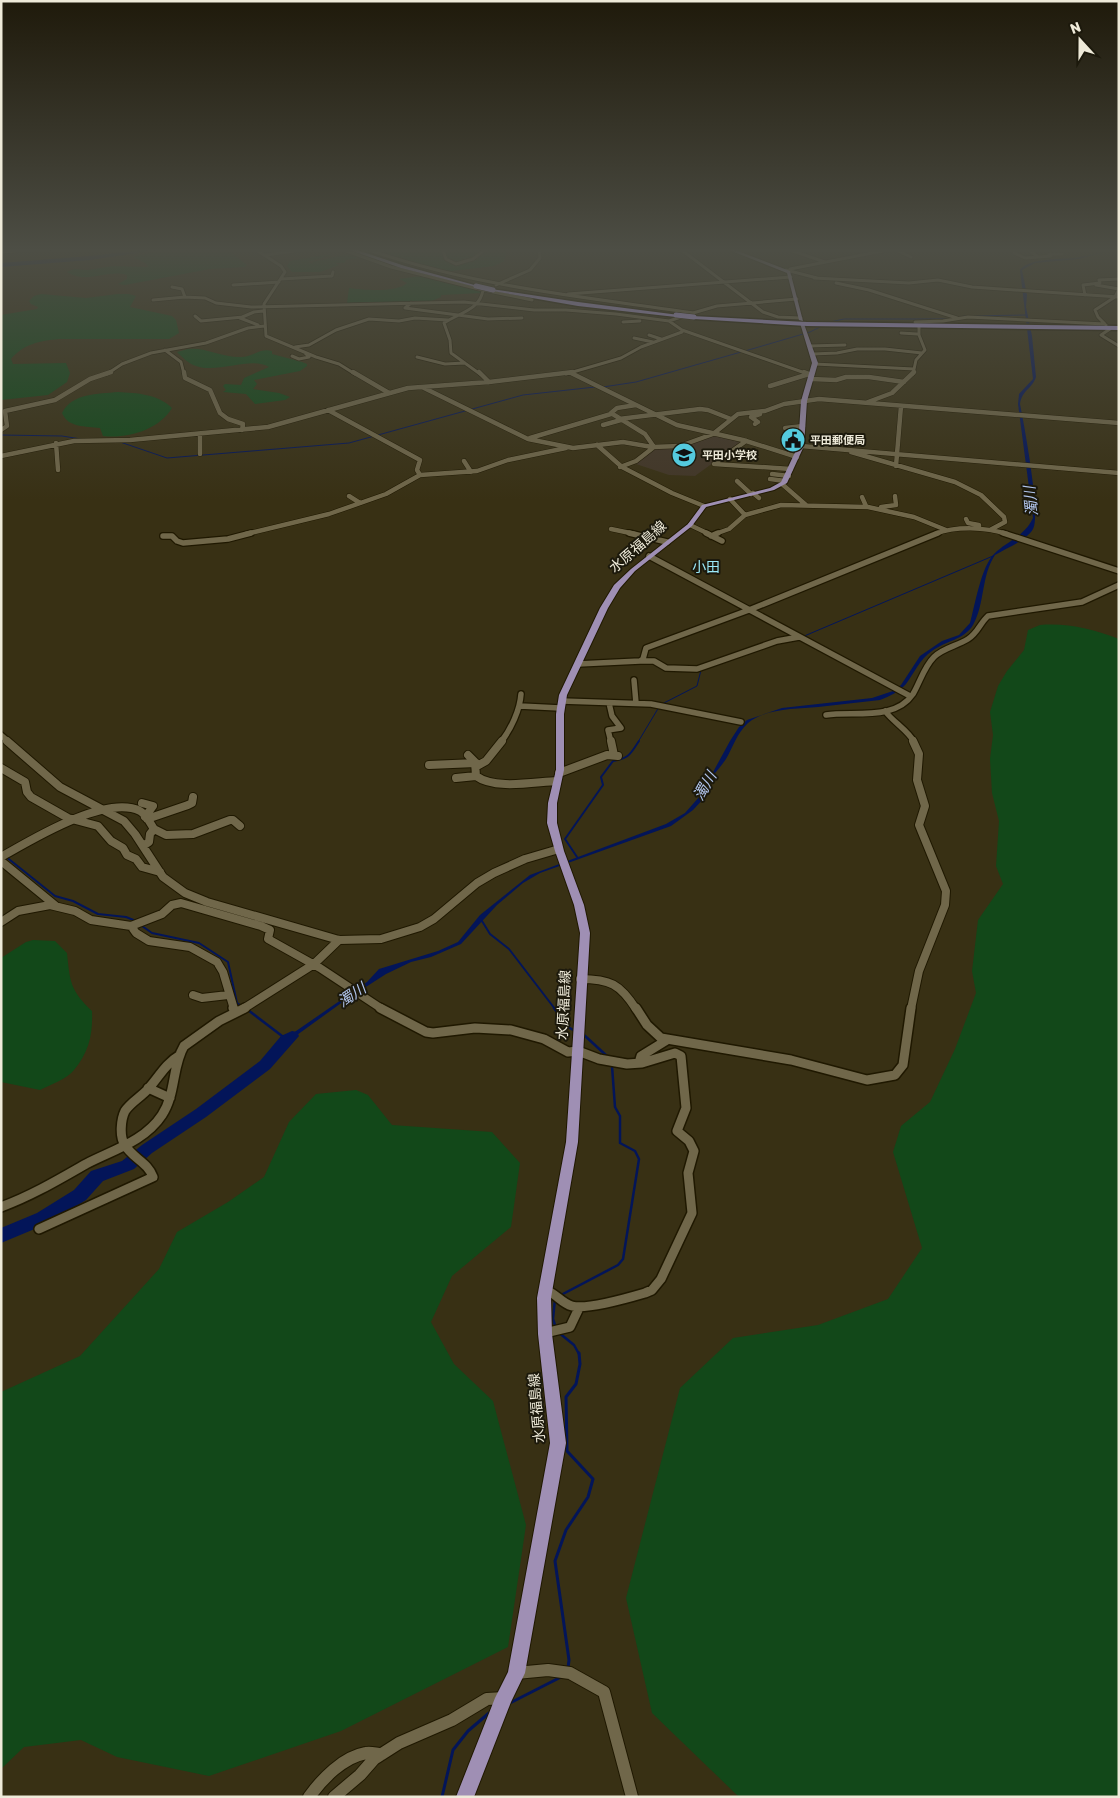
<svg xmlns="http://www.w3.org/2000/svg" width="1120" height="1798" font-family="Rubik,'Noto Sans JP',sans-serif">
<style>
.education{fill:#423627}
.green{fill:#124819}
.water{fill:#031559}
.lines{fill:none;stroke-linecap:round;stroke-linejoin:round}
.stream-far3{stroke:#031559;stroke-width:1}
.stream-far2{stroke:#031559;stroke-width:2}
.stream-far1{stroke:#031559;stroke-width:2.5}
.stream{stroke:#031559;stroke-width:3}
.river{fill:#031559;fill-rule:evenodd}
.minor-far5-casing{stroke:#1f1800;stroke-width:4.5}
.minor-far4-casing{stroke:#1f1800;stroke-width:5.5}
.minor-far3-casing{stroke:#1f1800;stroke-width:8}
.minor-far2-casing{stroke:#1f1800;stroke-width:10}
.minor-far1-casing{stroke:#1f1800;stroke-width:12}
.minor-casing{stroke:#1f1800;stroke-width:14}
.major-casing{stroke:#1f1800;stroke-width:2}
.highway-casing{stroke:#1f1800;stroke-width:3}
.minor-far5{stroke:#70674a;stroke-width:3}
.minor-far4{stroke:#70674a;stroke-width:4.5}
.minor-far3{stroke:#70674a;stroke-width:5.5}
.minor-far2{stroke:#70674a;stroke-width:8}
.minor-far1{stroke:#70674a;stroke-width:9}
.minor{stroke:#70674a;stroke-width:12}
.major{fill:#9f8fb4;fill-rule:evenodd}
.highway{fill:#bfaafb;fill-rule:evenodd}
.highway-bridge-casing{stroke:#1f1800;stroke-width:6;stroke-linecap:butt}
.highway-bridge{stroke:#bfaafb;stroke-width:5}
.labels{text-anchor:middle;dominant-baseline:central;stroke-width:4;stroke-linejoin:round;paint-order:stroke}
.far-poi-label{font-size:11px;font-weight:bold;fill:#eeead9;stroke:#1c190c;text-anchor:start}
.street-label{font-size:14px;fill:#eeead9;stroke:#1c190c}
.far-quarter-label{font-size:14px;fill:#9beaf9;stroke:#1c190c}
.water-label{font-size:15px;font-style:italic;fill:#b2c6ee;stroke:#1c190c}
</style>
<rect width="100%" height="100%" fill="#383014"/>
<!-- education -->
<path class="education" d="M715 435 743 441 695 476 669 475 633 463 655 448H671Z"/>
<!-- green -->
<path class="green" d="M181 248C197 248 220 245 234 255 239 258 242 262 247 265L245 267 210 269 125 285 118 284 127 279V275C106 269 87 285 67 272L74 269 88 270 113 266 148 267 147 264 133 257 158 251Z
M378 248H508L504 261 494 266 443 272 385 253 378 250Z
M329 254 333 255 308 262 314 264 312 262 349 254 358 258 346 260 344 263H335L339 265 320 272H292L287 266 290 261Z
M421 276 481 290 482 293 441 295V297L432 301 347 303 349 288C363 290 397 293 407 283L399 279Z
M41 294 86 298 118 294H129L136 296 130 307 172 316 176 320 179 333 169 339H59C39 341 24 344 11 359L13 364 66 363 70 373 67 382 48 395 1 400V315L37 309 38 307 31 304 29 301 34 296Z
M188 349C206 347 223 358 242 357 254 356 260 348 272 351V354L302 362 307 364V366L300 371 254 380 257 384 253 389 279 393 290 397 285 400 255 404 246 394 223 392 226 390 223 386 225 384 241 385 244 378 269 367C251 356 218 374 196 366 189 364 182 357 177 352Z
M118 392C137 393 158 394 172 408 159 430 127 439 103 436L100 428C86 426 68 428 62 413 72 393 98 394 118 392Z
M1040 625C1069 623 1092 629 1119 639V1797H739L652 1713 626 1598 680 1388 733 1338 818 1325 888 1299 922 1248 893 1152 901 1126 930 1102 955 1049 976 993 972 971 978 920 1003 884 996 866 999 821 992 793 990 759 993 735 990 712 998 686 1007 671 1024 650 1028 630Z
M33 940 55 941 67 953C70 982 70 990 92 1011 93 1034 89 1052 74 1070 67 1079 50 1085 40 1090L1 1082V958L26 942Z
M356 1090 368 1095 392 1125 492 1132 520 1163 511 1227 452 1276 431 1322 454 1364 493 1401 526 1525 508 1647 341 1731 209 1776 117 1757 81 1740 24 1747 1 1769V1392L80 1356 159 1269 177 1232 228 1202 264 1177 289 1122 316 1094Z"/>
<!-- water -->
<path class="water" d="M1119 248 1079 259 1035 263 1022 270 1027 295 1026 307 1032 336 1036 377C1032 389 1022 390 1020 404 1024 424 1041 515 1033 529 1026 541 1006 548 995 555 981 576 985 604 973 625 964 640 945 641 932 651 919 660 915 672 906 684 899 692 890 696 880 700 859 702 839 705 818 707 796 709 766 708 748 723 737 733 733 747 726 759 718 771 706 780 706 796L693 810 671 826 540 873 523 883 497 905 461 944 431 957 411 962 386 974 344 1001 279 1048 286 1038 367 982 379 969 438 951 458 942 480 915 530 875 666 824 685 813 700 796 730 741 739 727 747 720 782 708 872 698 893 691 901 685 920 656 942 641 959 635 970 623C975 605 981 567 994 554 1007 541 1024 537 1033 518L1018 404 1019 394 1033 379 1020 270C1029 257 1065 260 1080 257 1093 255 1106 251 1119 248Z"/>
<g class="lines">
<!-- stream-far3 -->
<path class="stream-far3" d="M964 316 1027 315
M830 322 844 319H948
M745 351 810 332 824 325
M603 387 636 382 741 352
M1 435 62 436 81 439
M120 442 167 458 349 443 523 395 595 387
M802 637 993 556
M662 704 697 686 701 670
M638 742 659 707"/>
<!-- stream-far2 -->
<path class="stream-far2" d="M5 856 55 896 73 901 98 914 126 917 136 921
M577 857 565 839 603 785 601 777 613 761C630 758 630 754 639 741
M482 921 490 934 509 949 555 1009
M142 926 152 933 199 943 228 962 237 1003 242 1006"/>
<!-- stream-far1 -->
<path class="stream-far1" d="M554 1008 568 1027 575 1031
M248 1010 286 1039
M584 1035 608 1057
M561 1295 618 1265 623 1259 639 1159 635 1151 620 1143V1116L615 1107 612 1066
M555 1299 553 1319 556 1328
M558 1332 574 1345 579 1354"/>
<!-- stream -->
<path class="stream" d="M568 1668 569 1660 555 1561 566 1530 588 1497 593 1479 567 1451 566 1397 576 1384 580 1364 579 1353
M510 1703 561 1677
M442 1797 453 1750 468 1731 489 1713"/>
<!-- river -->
<path class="river" d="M156 248H171L90 260 1 267V263L90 256Z
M292 1031 297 1032 299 1036 270 1069 206 1117 152 1153 134 1169 103 1181 86 1200 49 1223 1 1243V1228L37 1213 74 1190 91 1171 122 1161 142 1145 196 1109 260 1061 281 1036Z"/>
<defs>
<path id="minor-far5" d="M253 248 281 266 285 272 264 304 266 336 316 357 339 364 355 374
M338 248 391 267 483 290C480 310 459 313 444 323L450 340 451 353 480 374
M372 248 370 249 372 251C477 287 585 297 694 313
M445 248 443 251 446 259 456 264 473 259 487 248
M679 248 763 312 778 317 801 318
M784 248 825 262
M959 248H976
M1026 248 1038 257
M894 249 911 257
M1 252 56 248
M1014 253 1025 258 1051 256
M1049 254H1062
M266 255 316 248
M790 269 898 248
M786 270 817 278
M814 278 909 283 938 280 972 287 1119 297
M281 279 332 276 333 272
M836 283 869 290 957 318
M233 285 279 282
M496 285 530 270 540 258 539 248
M1096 285 1119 289
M172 287 182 289 185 297
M484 290 532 300
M568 294 791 277
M1085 295 1083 285 1100 283 1099 280 1119 279
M153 300 185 297 205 298 216 303 251 307 464 302 534 310H566L616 314 669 321
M411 303 405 308 488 319 522 318
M693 313 717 306 797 299
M195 316 201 321 243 317
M623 322 640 321
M915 322 943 321 968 317 1105 324
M258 325 240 318 254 312 263 311
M1106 325 1098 317 1095 310 1115 297 1119 289
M1110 329 1101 335 1119 346
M682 330 808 374
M901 333 917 334
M649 335 661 339
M634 338 653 342
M809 346 845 345
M295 347 309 345 336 330 369 319 399 321 415 318 448 320
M165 350 181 362 184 374
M813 354 837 353 857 349H885L922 353
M292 356 299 359 309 357 305 353
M417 357 445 364 465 363
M815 364 914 369
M107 374 122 364 151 353 206 343 248 328 264 326
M566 374 621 358 641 347 682 332V330L669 321 681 317
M913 374 916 360 925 350 919 335V327"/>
<path id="minor-far4" d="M184 372 185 378 210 390 220 413 228 419 243 424 242 430
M353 372 389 393
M479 372 489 382
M804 372 812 375
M571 373 677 425 743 440 797 457
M811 379 836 380 846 377H869L904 382
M770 386 809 374
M422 387 528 439 573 448 623 442 652 447 680 446 713 434 738 414 765 411 784 404 819 399 1119 423
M868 402 892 393 914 372
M328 410 420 460 417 470 420 475
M619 419 700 409 708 410 731 419
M755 424 758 422 751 417 760 414
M603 425 621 420
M785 428 803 426
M1 430 7 426 5 411 55 400 90 379 111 372
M200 434V454
M530 438 611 414
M746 441 714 464 791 469
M56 443 58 470
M597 445 622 467 672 493 704 506
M801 446 1119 473
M851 452 955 482 981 495 1004 517 1005 522 990 530
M1 456 74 441 130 440 268 427 408 388 489 382 573 372
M464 461 471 472
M896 466 901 406
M620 467 636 461 654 447 645 434 611 413 617 408 636 405
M772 474 789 476
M770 479 785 481
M737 481 751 494
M782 484 806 505
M753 493 759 498
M349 496 360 503
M862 497 866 506
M730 499 745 515
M881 507 896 505 895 496
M966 519 968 523 979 525V527
M690 525 709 534
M611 529 635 534
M246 534 329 514 386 494 420 475 477 471 508 460 566 448
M715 534 729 529 745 515 781 505 868 507 914 517 946 530
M935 534C956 526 985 527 1007 534"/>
<path id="minor-far3" d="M629 533 667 542
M706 533 722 541
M1003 533 1119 571
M163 536H172L177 541 183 543 228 539 251 533
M711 536 718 533
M649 556 910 696
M640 661H654L666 668 697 669 777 641 799 637
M578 664 640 661 643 659 646 648 749 610 938 533
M634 680 636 703
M562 701 651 704 741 722
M609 703 612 716 621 728 608 730 611 742
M520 706 560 708
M885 711C893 722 909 731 914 742
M826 715C854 711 895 721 913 694 920 682 924 667 934 657 943 648 957 646 968 639 978 633 980 623 988 616L1082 602 1119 585
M1 735 9 742
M501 742C511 729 520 710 521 694"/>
<path id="minor-far2" d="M7 741 60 787 124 821 135 834 163 877 185 893 207 902 339 940 381 939 420 927 434 919 477 883 494 873 525 859 559 849
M611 741 614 755
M468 755 475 762 476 776C495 790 534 782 557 781
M429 765 476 763
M477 766 486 761 502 741
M1 768 25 782 27 792 31 797 68 818 98 826 111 841 123 848 127 855 136 859 142 867 160 872
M559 773 607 755 618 756
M456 778 476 776
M142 803 153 806 145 817
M147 819 188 805 192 803 193 797
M154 829 166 835 193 834 230 820H233L240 826
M1 857C31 840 106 794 140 811 146 814 150 823 154 829L150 834 149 842 143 846
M1 861 56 906
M1 922 18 911 50 905 75 911 91 920 131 926 136 933 149 941 190 947 217 962 223 972 234 1009
M131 926 162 914 172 905 181 903 261 926 270 930 268 939 320 968 382 1009
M580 979C610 979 620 984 636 1009
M193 995 202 998 228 995
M243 1009 314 964 339 940
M911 1009 919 971 945 905 946 891 919 825 925 806 917 780 919 754 913 741"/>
<path id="minor-far1" d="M233 1008 235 1012
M380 1008 426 1032 433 1033 475 1028 511 1030 544 1039 568 1052 578 1051 599 1059 627 1064 642 1063 675 1053 681 1056 686 1108 677 1131 689 1141 694 1151 688 1173 692 1213 661 1279 652 1290 645 1293C628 1298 587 1310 572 1306 561 1303 556 1293 545 1290
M636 1008 647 1025 661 1038 791 1060 867 1080 895 1075 903 1065 911 1008
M639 1063 641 1056 667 1040
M148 1088 170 1098
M1 1207C31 1196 58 1180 86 1164 113 1150 145 1141 162 1115 176 1094 172 1066 184 1046L219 1021 245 1008
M39 1229 153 1177C148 1162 132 1158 125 1145 119 1137 121 1119 125 1111 131 1102 141 1097 148 1089 159 1077 165 1064 180 1055
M545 1333 570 1327 579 1308"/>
<path id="minor" d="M516 1673 548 1670 570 1673 604 1692 632 1797
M309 1797C322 1779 343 1757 366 1753 371 1752 377 1754 382 1754
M334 1797 360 1775 374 1759 399 1743 452 1720 487 1699 504 1698"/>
<path id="major" d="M724 248H730L790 271 803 321 799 320 787 273Z
M800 323 804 324 818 363 807 401 804 446 787 483 774 490 706 507 692 526 635 571 620 588 608 608 567 695 564 714V770L557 803V823L564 851 584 905 590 933 578 1142 551 1298 552 1334 566 1443 525 1673 511 1702 474 1797H456L495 1698 508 1672 550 1443 538 1334 537 1298 566 1142 580 933 574 905 555 851 547 823 548 803 556 770V714L559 695 600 608 614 585 631 569 688 524 702 505 770 488 781 482 798 446 801 401 812 363Z"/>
<path id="highway" d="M344 248H351L405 266 478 286 476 287 401 268Z
M491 289 578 302 679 315 676 317 578 306 493 291Z
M692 316 807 322 1119 326V330L807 326 694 319Z"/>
</defs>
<!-- minor-far5 casing -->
<use href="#minor-far5" class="minor-far5-casing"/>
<!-- minor-far4 casing -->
<use href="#minor-far4" class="minor-far4-casing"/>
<!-- minor-far3 casing -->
<use href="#minor-far3" class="minor-far3-casing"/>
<!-- minor-far2 casing -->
<use href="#minor-far2" class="minor-far2-casing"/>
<!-- minor-far1 casing -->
<use href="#minor-far1" class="minor-far1-casing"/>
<!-- minor casing -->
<use href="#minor" class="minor-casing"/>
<!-- major casing -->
<use href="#major" class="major-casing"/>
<!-- highway casing -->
<use href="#highway" class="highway-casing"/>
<!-- minor-far5 -->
<use href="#minor-far5" class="minor-far5"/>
<!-- minor-far4 -->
<use href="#minor-far4" class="minor-far4"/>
<!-- minor-far3 -->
<use href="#minor-far3" class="minor-far3"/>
<!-- minor-far2 -->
<use href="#minor-far2" class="minor-far2"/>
<!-- minor-far1 -->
<use href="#minor-far1" class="minor-far1"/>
<!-- minor -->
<use href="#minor" class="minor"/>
<!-- major -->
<use href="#major" class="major"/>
<!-- highway -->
<use href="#highway" class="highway"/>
<defs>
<path id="highway-bridge" d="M476 286 493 290
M676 315 694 317"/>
</defs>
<!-- highway-bridge casing -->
<use href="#highway-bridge" class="highway-bridge-casing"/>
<!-- highway-bridge -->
<use href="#highway-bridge" class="highway-bridge"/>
</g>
<!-- sky -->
<linearGradient id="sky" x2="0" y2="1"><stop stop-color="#1f1a0b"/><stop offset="0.5" stop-color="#4d4e45"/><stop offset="1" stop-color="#4d4e45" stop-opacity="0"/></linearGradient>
<rect width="1120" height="500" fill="url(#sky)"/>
<!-- icons -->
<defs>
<symbol id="civic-disc" viewBox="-11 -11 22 22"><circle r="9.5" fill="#54cade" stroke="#1c190c"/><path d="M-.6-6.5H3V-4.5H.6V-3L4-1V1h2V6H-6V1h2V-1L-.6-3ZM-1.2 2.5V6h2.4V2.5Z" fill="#111"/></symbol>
<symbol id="school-disc" viewBox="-11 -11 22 22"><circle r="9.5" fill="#54cade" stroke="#1c190c"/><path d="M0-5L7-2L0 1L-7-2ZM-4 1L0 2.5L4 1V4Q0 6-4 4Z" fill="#111"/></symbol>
</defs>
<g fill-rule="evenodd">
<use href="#civic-disc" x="779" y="426" width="28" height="28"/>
<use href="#school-disc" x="670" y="441" width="28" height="28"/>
</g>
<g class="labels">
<!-- far-poi labels -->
<g class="far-poi-label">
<text x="810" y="440">平田郵便局</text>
<text x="702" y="455">平田小学校</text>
</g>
<!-- street labels -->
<g class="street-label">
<text transform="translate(638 547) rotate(-41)">水原福島線</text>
<text transform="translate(564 1005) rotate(-87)">水原福島線</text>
<text transform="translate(537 1408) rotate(-95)">水原福島線</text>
</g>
<!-- far-quarter labels -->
<g class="far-quarter-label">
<text x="706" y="567">小田</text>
</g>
<!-- water labels -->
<g class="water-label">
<text transform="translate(1031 501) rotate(-96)">濁川</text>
<text transform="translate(705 786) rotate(-60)">濁川</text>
<text transform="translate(352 995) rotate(-34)">濁川</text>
</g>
</g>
<!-- border -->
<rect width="1120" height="1798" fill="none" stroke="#eeead9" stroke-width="5"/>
<!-- north arrow -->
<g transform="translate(1080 40) rotate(339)" stroke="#1c190c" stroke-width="4" paint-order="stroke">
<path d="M0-4L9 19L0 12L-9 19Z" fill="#eeead9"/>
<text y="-8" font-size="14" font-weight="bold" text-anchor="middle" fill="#eeead9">N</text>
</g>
</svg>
